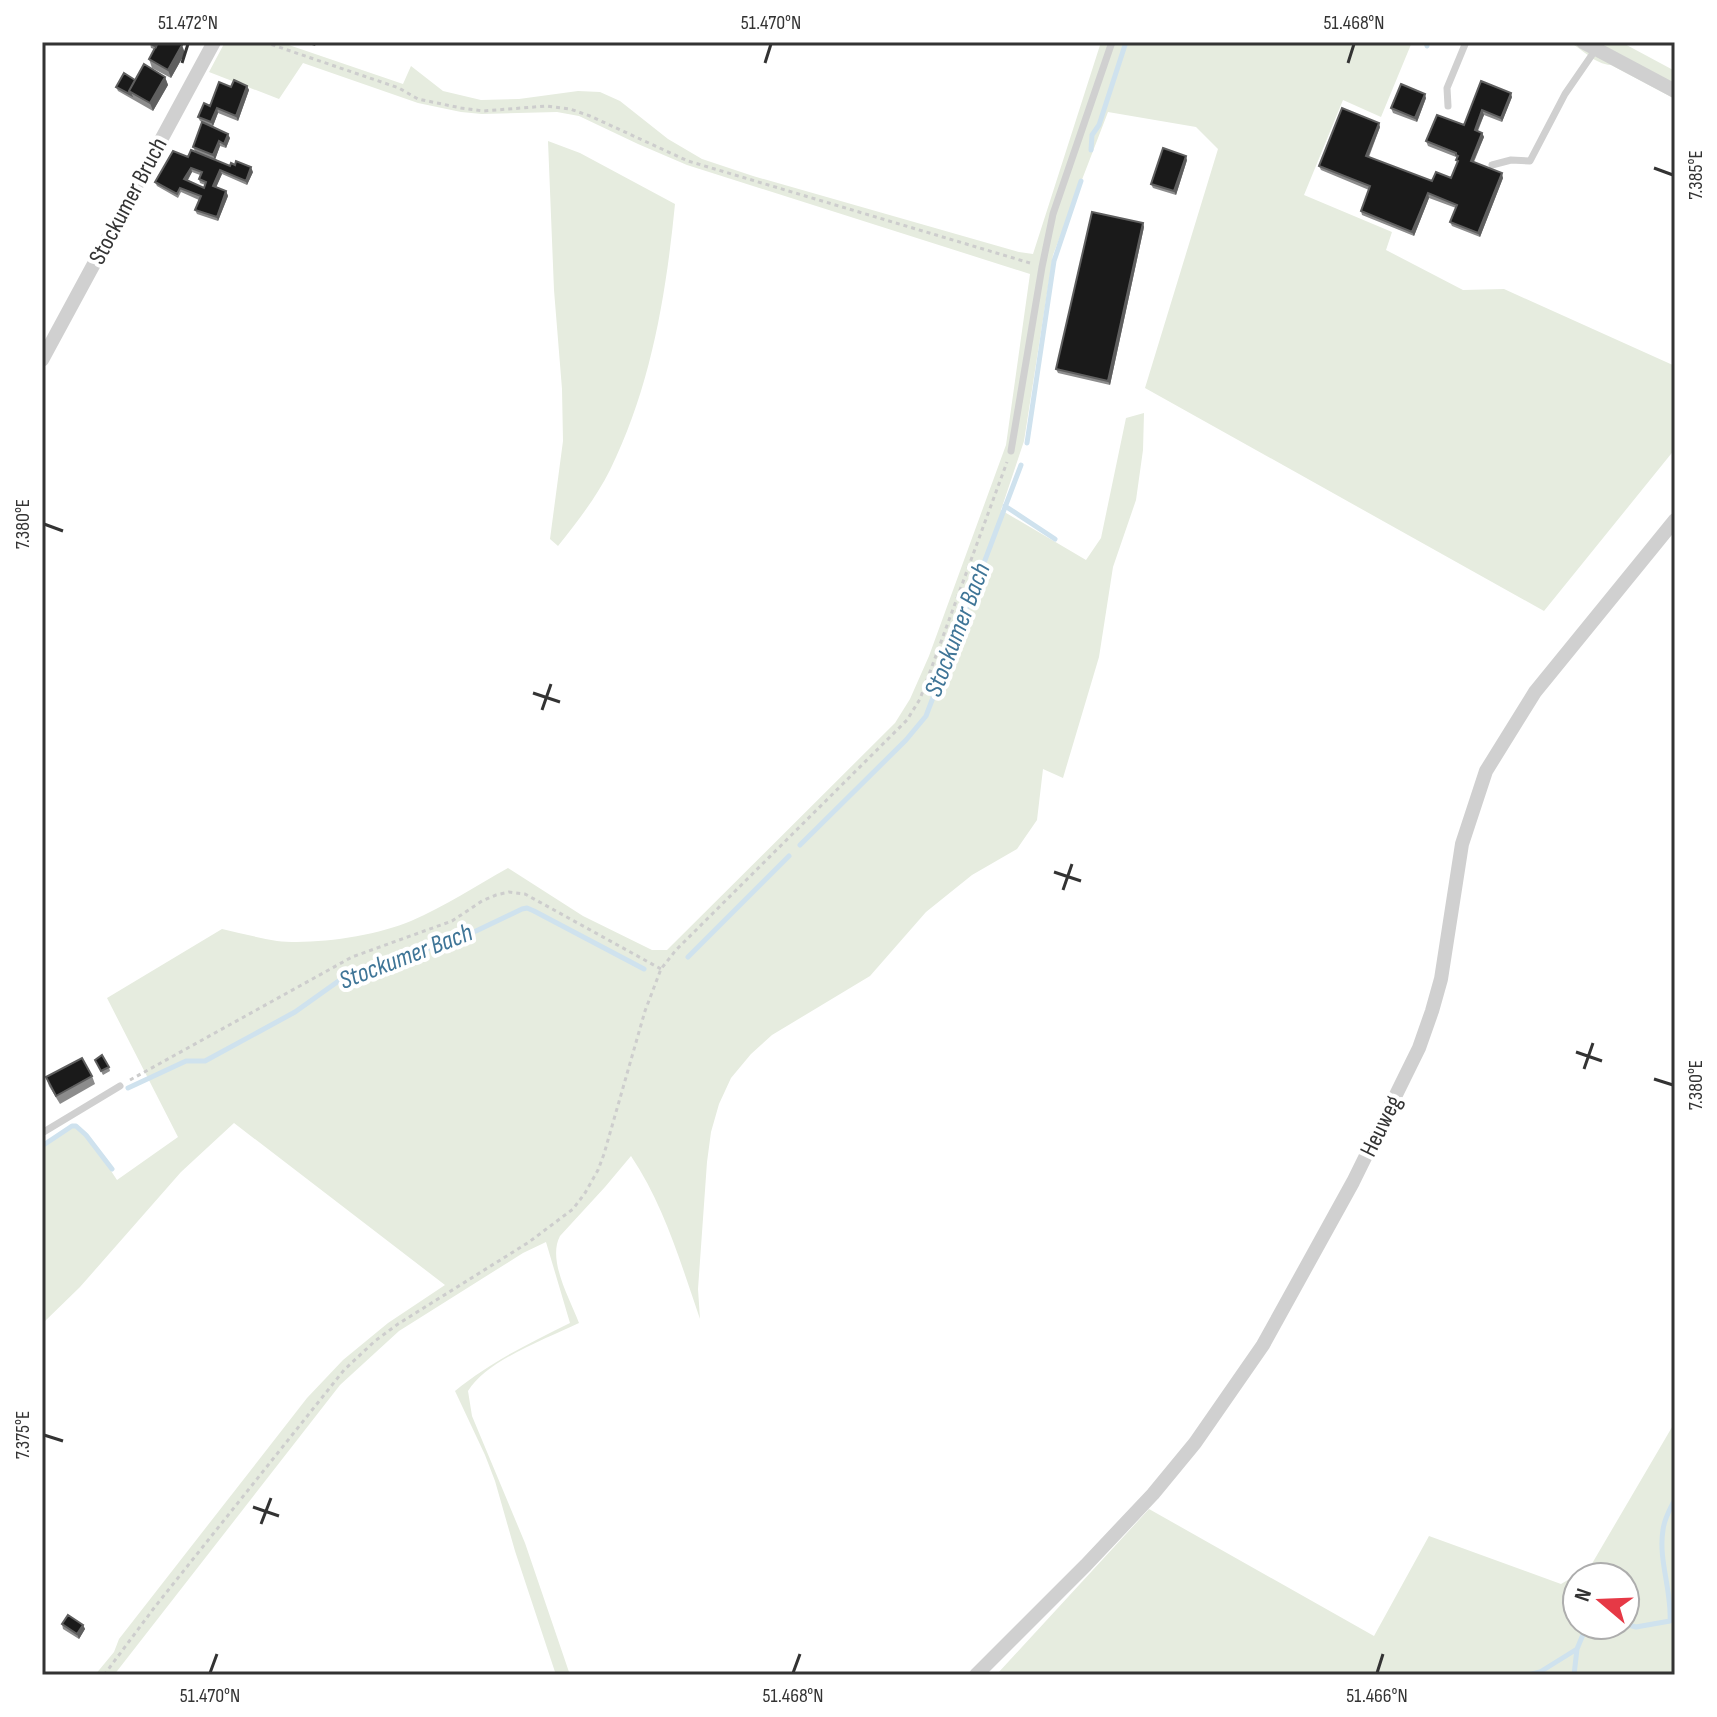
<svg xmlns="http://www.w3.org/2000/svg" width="1717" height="1717" font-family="'Sofia Sans Condensed',sans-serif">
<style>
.green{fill:#e6ecdf;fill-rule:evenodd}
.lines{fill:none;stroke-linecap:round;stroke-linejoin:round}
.stream{stroke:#cfe2ee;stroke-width:5}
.path{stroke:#cdcdcd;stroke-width:3;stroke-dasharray:4 4;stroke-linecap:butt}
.service{stroke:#d0d0d0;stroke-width:7}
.minor{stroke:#d0d0d0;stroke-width:14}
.wall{fill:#8c8c8c;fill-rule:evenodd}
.shaded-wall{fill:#5f5f5f}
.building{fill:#1a1a1a;stroke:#5f5f5f;stroke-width:2;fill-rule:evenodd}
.ticks{fill:none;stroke:#333;stroke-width:3}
.labels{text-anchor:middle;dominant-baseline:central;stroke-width:8;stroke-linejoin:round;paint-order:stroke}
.street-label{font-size:24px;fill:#333;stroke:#fff}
.water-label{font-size:26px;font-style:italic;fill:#3f7597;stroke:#fff}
.neatline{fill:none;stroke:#333;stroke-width:3}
.ticks-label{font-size:20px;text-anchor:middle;fill:#333}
</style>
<rect width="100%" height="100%" fill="#fff"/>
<!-- green -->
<path class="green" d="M225 42H280L403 84 411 66 443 91 481 100 519 99 578 91 600 92 620 101 668 139 702 159 753 176 1019 252 1033 254 1101 42H1412L1381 117 1343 100 1304 195 1392 232 1386 250 1463 290 1504 289 1675 366V449L1544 611 1145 388 1218 149 1196 127 1108 112 1053 255 1024 441 1001 510 1086 560 1101 538 1126 418 1144 413 1143 450 1136 500 1113 567 1099 657 1063 778 1043 769 1037 820 1017 849 972 875 926 912 870 976 772 1035 751 1054 731 1078 719 1104 711 1132 707 1162 698 1289 700 1319C681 1264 664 1205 631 1156L605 1187 560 1236C547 1260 570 1299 579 1323 546 1339 487 1360 468 1391L472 1416 525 1543 570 1675H556L515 1551 495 1481 485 1455 455 1391C492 1361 528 1344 570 1323L546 1242 523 1253 399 1331 340 1385 114 1675H95L114 1652 119 1639 307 1398 343 1360 388 1323 445 1285 234 1123 181 1172 80 1287 42 1324V1144L71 1125 88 1136 117 1180 178 1137 107 998 222 929C240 933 259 938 277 941 314 945 376 936 411 921 445 906 476 886 508 868L583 916 652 950H667L895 723 910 699 929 656 1006 445 1030 274 687 165 638 144 579 116 557 112 482 114 461 112 418 103 303 63 279 99 209 72Z
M1569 42H1621L1675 71V99L1611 65C1594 64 1584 50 1569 42Z
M548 141 580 153 675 204C666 295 651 387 610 470 596 498 577 522 558 546L550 539 563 441 562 389 554 290Z
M1675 1422V1675H1000L998 1673 1149 1509 1374 1636 1429 1536 1561 1584 1590 1567ZM1577 1577H1625V1625H1577Z"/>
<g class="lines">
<!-- stream -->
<path class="stream" d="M1426 42 1427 46
M1091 150 1092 135 1099 125 1126 42
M1027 443 1054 261 1081 181
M1005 506 1055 539
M800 845 906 740 926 716 1021 465
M688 957 789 856
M128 1088 186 1061H205L295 1012 347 975 385 965 476 931 522 909 527 908 534 911 644 969
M42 1146 72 1126H76L86 1135 112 1169
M1625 1624 1636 1627 1670 1621C1672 1591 1658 1560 1663 1530 1664 1519 1670 1509 1675 1499
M1528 1675 1540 1672 1577 1649 1587 1625
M1574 1675 1577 1649"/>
<!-- path -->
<path class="path" d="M264 42 399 88 418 99 461 108 483 111 547 106 570 109 590 116 688 161 1030 263
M130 1080 352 957 452 921 482 901 496 895 509 892 525 894 661 969
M104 1675 154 1608 344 1370 375 1341 398 1324 529 1242 573 1209 585 1193 598 1170 604 1154 645 1011 661 969 676 950 907 720 920 699 1007 462"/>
<!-- service -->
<path class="service" d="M1448 106 1447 88 1466 42
M1492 165 1511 160 1530 161 1565 94 1596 49
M1011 451 1042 267 1053 214 1112 42
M42 1133 120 1086"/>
<!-- minor -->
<path class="minor" d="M1583 42 1675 91
M42 360 214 42
M976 1675 1086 1565 1153 1494 1195 1443 1263 1345 1353 1182 1419 1048 1432 1011 1441 979 1462 844 1486 771 1535 692 1675 520"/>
</g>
<!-- wall -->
<path class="wall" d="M302 42H317L315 46Z
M150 43 185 53 171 78 152 68 149 59 154 49 151 48Z
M165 77 168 85 153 111 118 91 116 87 135 80Z
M1481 81 1512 97 1502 122 1484 115 1478 131 1482 133 1484 137 1474 162 1503 178 1480 237 1452 226 1450 222 1456 208 1429 198 1414 236 1362 215 1361 211 1369 190 1321 170 1319 166 1380 127 1369 157 1432 181 1451 178 1457 163 1456 157 1428 146 1426 141 1464 125Z
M247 86 249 90 238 121 218 113 213 126 230 138 226 148 220 146 215 159 230 166 253 172 247 185 222 174 216 187 226 191 228 196 218 221 197 214 195 210 199 200 181 192 178 198 157 186 155 182 195 151 193 147 202 122 200 121 198 117 231 87ZM192 172 200 175 199 179 200 183 205 185 204 188 188 180Z
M1426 98 1417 122 1393 113 1391 108Z
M1187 160 1176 195 1153 188 1151 184Z
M1144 227 1110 385 1058 373 1056 369Z
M95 1060 109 1067 110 1071 103 1075Z
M92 1076 95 1084 60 1104 49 1086 46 1077Z
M62 1624 83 1625 85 1629 79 1639 63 1629Z"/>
<!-- shaded-wall -->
<path class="shaded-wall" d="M182 45 185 53 171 78 168 70Z
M165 77 168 85 153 111 150 103Z
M247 86 249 90 238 121 236 116Z
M1511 93 1512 97 1502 122 1501 118Z
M1425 94 1426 98 1417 122 1415 118Z
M217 108 218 113 213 126 211 122Z
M1482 110 1484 115 1476 134 1475 130Z
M1379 123 1380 127 1367 160 1366 156Z
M1482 133 1484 137 1472 165 1471 161Z
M228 134 230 138 226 148 224 144Z
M219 141 220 146 215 160 213 155Z
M1186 156 1187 160 1176 195 1174 191Z
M251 167 253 172 247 185 246 181Z
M191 168 192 172 186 183 184 179Z
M220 170 222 174 215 190 213 186Z
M1502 173 1503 178 1480 237 1478 233Z
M226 191 228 196 218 221 217 217Z
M1428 193 1429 198 1414 236 1412 232Z
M1143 223 1144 227 1110 385 1108 381Z
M83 1625 85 1629 79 1639 77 1634Z"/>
<!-- building -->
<path class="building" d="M151 42H158L156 47 150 43Z
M158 42H177L182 45 168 70 149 59Z
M144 64 165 77 150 103 129 91Z
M124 73 135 80 129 91 131 95 116 87Z
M234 80 247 86 236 116 217 108 211 122 198 117 204 103 210 106 219 82 231 87Z
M1481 81 1511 93 1501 118 1482 110 1475 130 1482 133 1471 161 1502 173 1478 233 1450 222 1457 205 1428 193 1412 232 1361 211 1370 186 1319 166 1342 108 1379 123 1366 156 1432 181 1436 172 1451 178 1458 161 1456 160 1458 156 1456 155V153L1426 141 1437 115 1464 125Z
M1401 84 1425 94 1415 118 1391 108Z
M202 122 228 134 224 144 219 141 213 155 193 147Z
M1163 148 1186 156 1174 191 1151 184Z
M191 150 230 166 231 163 235 165 236 161 251 167 246 181 220 170 213 186 226 191 217 217 195 210 201 196 180 188 177 194 155 182 173 151 188 157ZM191 168 202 172 199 179 206 182 204 188 184 179Z
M1092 212 1143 223 1108 381 1056 369Z
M102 1055 109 1067 101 1071 95 1060Z
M82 1058 92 1076 56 1096 46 1077Z
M68 1615 83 1625 77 1634 62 1624Z"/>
<!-- ticks -->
<path class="ticks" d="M182 63 188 44M765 63 771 44M1348 63 1354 44M1654 168 1673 175M44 524 63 531M533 693 560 702M542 710 551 684M1054 872 1081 881M1063 890 1072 864M1576 1052 1602 1061M1584 1069 1593 1043M1654 1079 1673 1085M44 1435 63 1441M253 1507 279 1516M261 1524 271 1498M210 1673 217 1654M793 1673 800 1654M1377 1673 1383 1654"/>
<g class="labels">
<!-- street labels -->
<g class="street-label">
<text transform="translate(128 201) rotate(-62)">Stockumer Bruch</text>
<text transform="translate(1381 1126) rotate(-64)">Heuweg</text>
</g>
<!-- water labels -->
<g class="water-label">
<text transform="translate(958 630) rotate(-69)">Stockumer Bach</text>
<text transform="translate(406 957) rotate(-21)">Stockumer Bach</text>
</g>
</g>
<!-- border -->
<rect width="1717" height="1717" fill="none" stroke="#ffffff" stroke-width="88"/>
<!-- north arrow -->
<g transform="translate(1601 1601) rotate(289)"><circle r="38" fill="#ffffff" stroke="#adadad" stroke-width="2"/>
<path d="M0-6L14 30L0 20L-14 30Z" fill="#e63946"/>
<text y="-12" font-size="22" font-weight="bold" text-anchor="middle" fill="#333333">N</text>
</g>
<rect x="44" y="44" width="1629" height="1629" class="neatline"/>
<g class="ticks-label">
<text x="188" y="29">51.472°N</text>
<text x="771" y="29">51.470°N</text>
<text x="1354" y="29">51.468°N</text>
<text transform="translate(1695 175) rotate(-90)" y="7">7.385°E</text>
<text transform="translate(22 524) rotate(-90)" y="7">7.380°E</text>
<text transform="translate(1695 1085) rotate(-90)" y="7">7.380°E</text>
<text transform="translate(22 1435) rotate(-90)" y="7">7.375°E</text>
<text x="210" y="1702">51.470°N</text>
<text x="793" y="1702">51.468°N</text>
<text x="1377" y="1702">51.466°N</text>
</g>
</svg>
